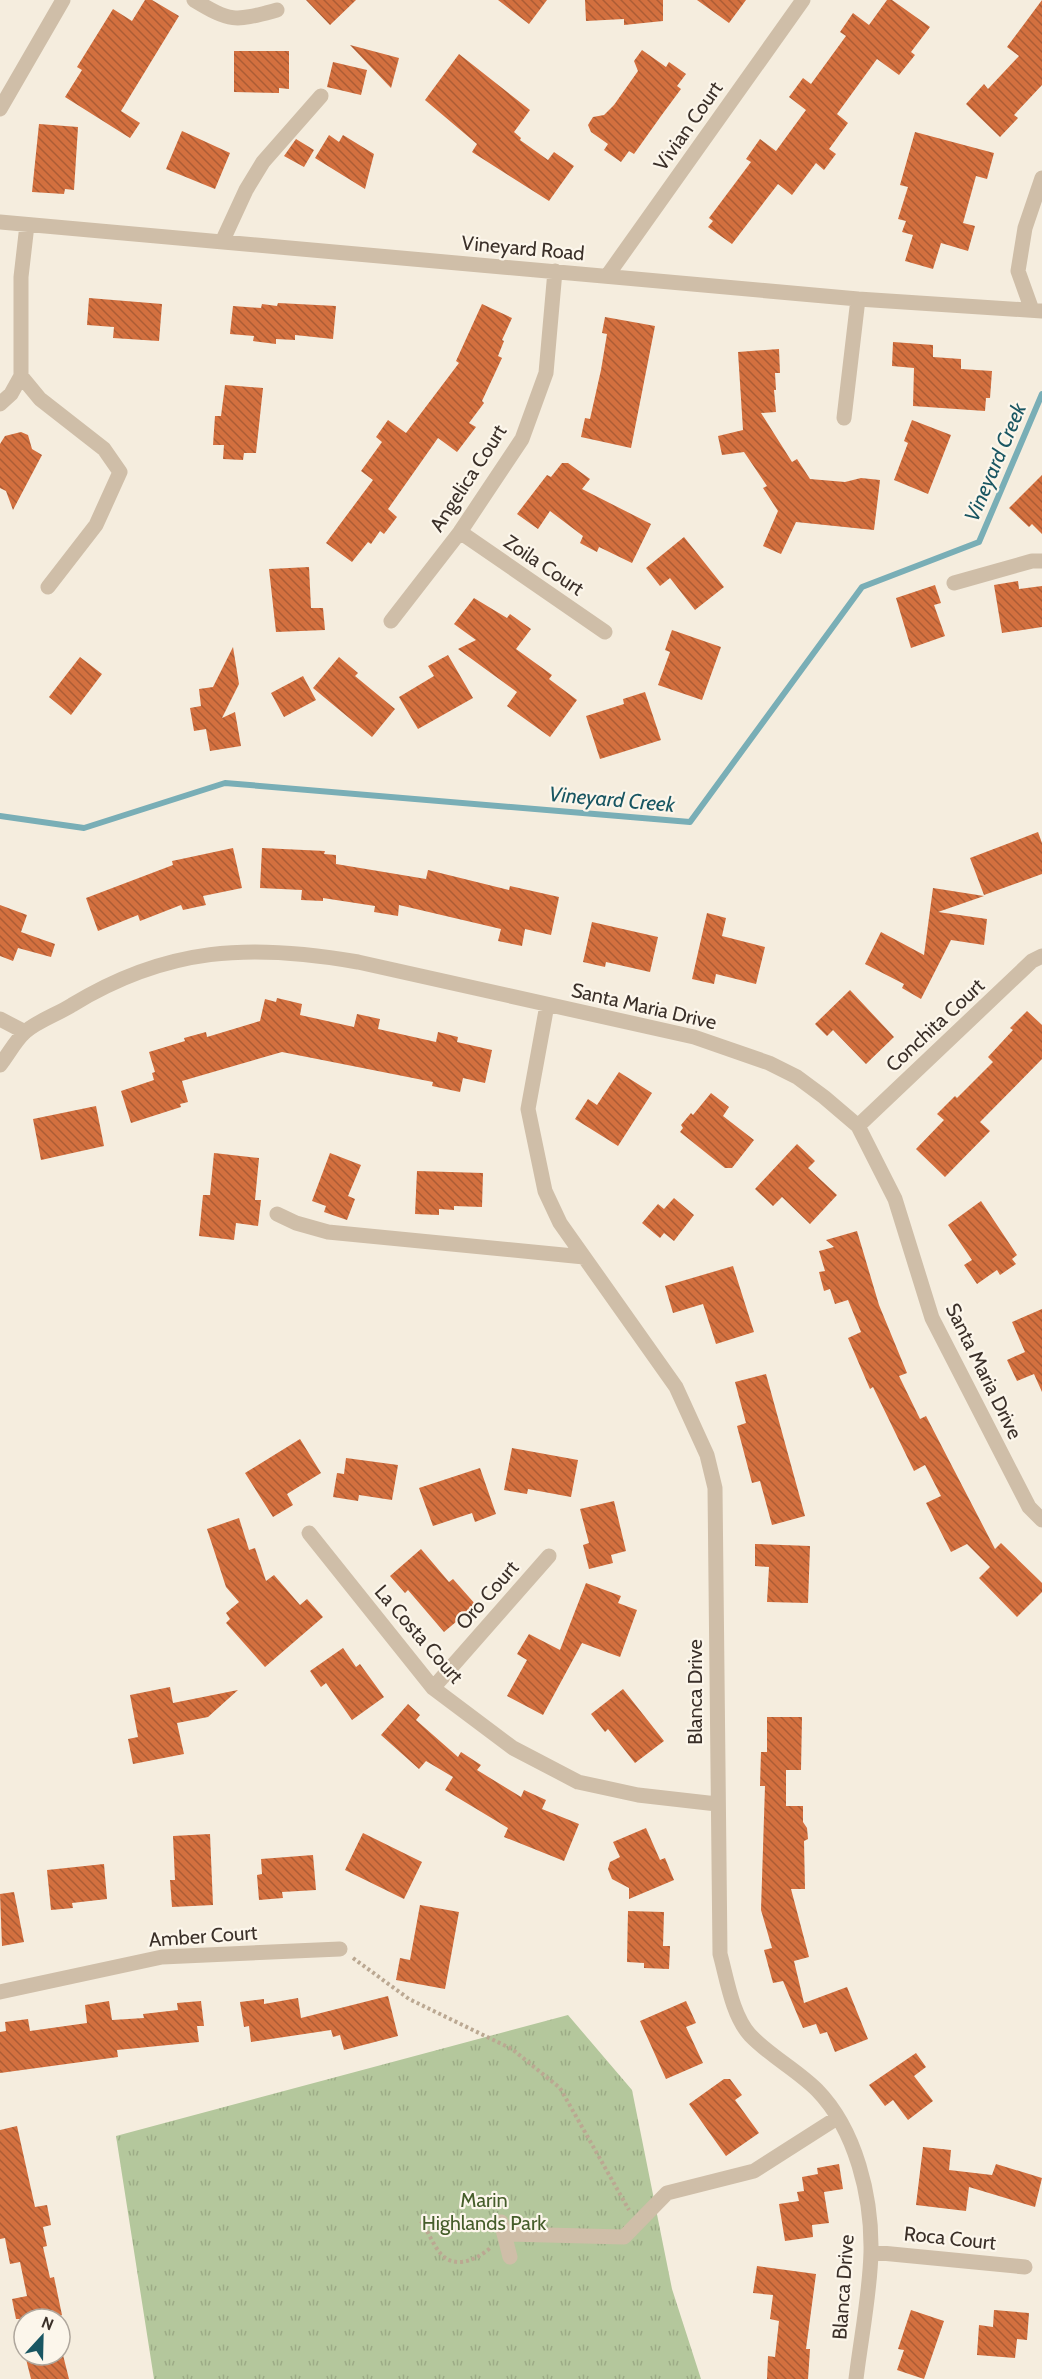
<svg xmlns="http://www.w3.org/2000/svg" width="1042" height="2379" font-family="Cabin,sans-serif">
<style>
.grass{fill:url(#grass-tufts)}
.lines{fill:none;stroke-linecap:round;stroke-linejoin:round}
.stream{stroke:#79aeb6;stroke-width:6}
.building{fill:url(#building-back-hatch)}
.path{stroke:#bba892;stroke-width:4;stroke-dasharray:3 3;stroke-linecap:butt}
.minor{stroke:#cfbea8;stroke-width:15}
.labels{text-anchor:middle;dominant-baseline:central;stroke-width:4.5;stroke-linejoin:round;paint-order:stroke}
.street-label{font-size:20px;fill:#3b3029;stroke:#fcf6eb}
.park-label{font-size:20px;fill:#455d2a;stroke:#fcf6eb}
.water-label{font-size:21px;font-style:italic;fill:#195662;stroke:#fcf6eb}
</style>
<defs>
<pattern id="grass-tufts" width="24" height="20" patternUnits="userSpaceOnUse" patternTransform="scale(1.5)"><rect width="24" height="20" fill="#b4c79c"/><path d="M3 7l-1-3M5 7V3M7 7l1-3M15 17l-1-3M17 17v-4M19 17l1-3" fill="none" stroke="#9cab86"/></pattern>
<pattern id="building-back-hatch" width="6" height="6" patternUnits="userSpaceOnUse" patternTransform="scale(1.5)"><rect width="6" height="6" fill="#d3703f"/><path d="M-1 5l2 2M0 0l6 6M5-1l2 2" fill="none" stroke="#ac5c35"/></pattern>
</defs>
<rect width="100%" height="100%" fill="#f5edde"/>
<!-- grass -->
<path class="grass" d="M568 2015 632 2090 672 2289 701 2379H154L116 2136Z"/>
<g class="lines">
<!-- stream -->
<path class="stream" d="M0 816 84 828 225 783 690 822 862 587 979 542 1042 394"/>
</g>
<!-- building -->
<path class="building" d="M145 0H152L179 16 121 111 140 123 130 138 65 97 82 70 77 67 113 9 132 21Z
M306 0H356L330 25Z
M498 0H547L529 24Z
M585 0H663V21L624 25V19L586 21Z
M697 0H746L729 23Z
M887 0H892L930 27 911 52 915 55 899 75 877 59 837 114 848 123 829 149 836 154 824 170 816 163 792 195 778 184 732 244 708 227 713 221 709 218 751 162 746 159 760 139 776 151 806 110 789 97 803 78 811 84 846 36 840 32 853 13 869 25Z
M1042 0V85L1014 115 1018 118 1000 137 966 104 984 84 988 89 1019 56 1007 47Z
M350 45 399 58 391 88Z
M642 50 666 67 669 62 686 74 677 86 681 89 661 116 634 154 629 151 621 162 604 150 608 144 591 132 588 125 593 117 604 115 614 105 638 71 634 61Z
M234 51H289V89L279 88V93L234 92Z
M459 54 530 110 514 132 521 138 520 140 548 160 554 152 574 166 549 201 472 152 477 144 425 100Z
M333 62 367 70 361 95 327 87Z
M39 124 78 127 74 190 65 189 64 194 32 192Z
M182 131 230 153 215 189 166 169Z
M915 132 994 153 987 179 976 176 963 223 975 226 968 251 941 243 933 269 905 261 913 235 902 232 906 221 898 219 908 187 900 185Z
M329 135 339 142 343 135 374 154 365 189 315 158Z
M296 139 314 150 304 167 284 156Z
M89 298 162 304 159 341 113 338 114 327 87 325Z
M278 303 336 306 333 339 295 335V340L276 339V344L253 341 254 336 230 334 233 306 261 308 262 304 277 306Z
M482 304 512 318 502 340 504 341 498 356 502 358 482 401 484 403 469 423 476 427 457 452 438 438 388 509 397 517 384 534 380 531 371 544 368 542 352 562 326 543 373 480 361 471 382 442 376 437 388 420 406 433 459 363 456 361Z
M605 317 655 326 631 448 581 437 585 418 590 419 601 370 607 334 602 333Z
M893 342 933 345V357L961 359V369L992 371 990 398H986L985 411 913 406 914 368 892 366Z
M779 349 780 373H775L776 390H774L776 412 761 413 792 462 797 459 810 479 845 482 861 478 880 480 874 530 796 522 781 554 763 546 778 511 763 488 767 486 744 452 722 455 718 436 743 430 738 352Z
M225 385 263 388 256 453H244L243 460 223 459 224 445H213L215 416H221Z
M912 420 951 435 928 494 894 480 908 443 904 441Z
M21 432 28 435 32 449 42 455 13 510 6 491 0 488V444L5 436Z
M562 463H568L590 479 582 489 651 524 632 563 599 547 597 552 580 543 583 536 550 511 538 529 517 514 547 475 551 477Z
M1042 475V534L1032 524 1029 527 1009 508Z
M684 537 724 587 695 610 670 578 660 586 646 568Z
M309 567 311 608H323L325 630 276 632 269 569Z
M1018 581 1019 589 1042 586V627L1002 633 994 585Z
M935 585 941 603 934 605 945 636 911 648 896 598Z
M474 598 507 618 510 614 531 629 516 649 552 675 549 679 577 700 550 737 507 706 517 692 458 649 476 640 454 624Z
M672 630 721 647 702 700 658 685 670 652 665 650Z
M233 647 239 684 222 718 235 712 241 746 210 751 206 729 194 731 190 708 201 706 199 689 213 687Z
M448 655 473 698 418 729 399 697 434 676 428 666Z
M80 657 102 674 71 715 49 697Z
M339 657 358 673 355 676 395 709 372 737 313 688Z
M303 676 316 700 284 717 271 693Z
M645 692 661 740 600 759 586 716 624 704 623 699Z
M1038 832 1042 843V874L984 895 970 858Z
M233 848 242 888 203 896 206 905 183 910 181 905 140 921 138 915 98 931 86 898 173 865 172 861Z
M262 848 325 851 324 854 336 855V864L426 879 428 870 509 890 510 886 559 897 551 935 525 929 522 946 498 941 501 929 399 905 398 916 374 912 375 906 323 898V901L301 900 302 890 260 888Z
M933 888 984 896 938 912 987 919 984 945 951 940 921 999 902 988 904 984 865 964 881 932 924 955Z
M0 905 27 915 21 932 55 944 51 957 18 948 13 961 0 956Z
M707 913 726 918 722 936 765 947 756 984 716 974 714 984 692 979Z
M592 922 658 937 650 972 606 962 605 967 583 962Z
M850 990 894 1037 866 1064 833 1030 827 1036 815 1024Z
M277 998 302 1004 300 1015 354 1027 357 1014 380 1019 378 1029 436 1042 438 1032 458 1037 457 1042 492 1050 485 1083 463 1078 460 1092 432 1086 433 1082 282 1052 182 1081 188 1102 180 1104 181 1107 131 1123 121 1091 154 1080 152 1073 155 1072 149 1052 185 1041 184 1038 206 1032 207 1037 260 1021 265 999 276 1002Z
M1027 1011 1042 1025V1059L980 1122 990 1131 945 1177 916 1149 944 1120 937 1114 955 1096 957 1098 993 1062 988 1057 1013 1030 1010 1028Z
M619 1072 652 1093 618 1146 575 1119 588 1099 597 1105Z
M711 1093 729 1107 723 1116 754 1140 732 1168H725L680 1132 683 1128 681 1125 691 1113 693 1115Z
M96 1106 104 1146 41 1160 33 1119Z
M797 1144 815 1161 808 1168 837 1195 810 1224 782 1197 773 1206 755 1189Z
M214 1153 259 1158 255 1200H261L258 1226 236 1223 234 1240 199 1236 203 1195H210Z
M330 1153 361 1165 348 1196 355 1199 347 1220 324 1212 326 1206 312 1201Z
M417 1171 483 1173 482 1207 454 1206V1210L439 1209V1215L415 1214Z
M674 1198 694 1215 674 1241 664 1233 660 1238 642 1223 658 1204 664 1209Z
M981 1201 1017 1255 1012 1259 1016 1264 1000 1275 997 1270 977 1284 964 1265 972 1260 948 1225Z
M857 1231 879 1305 907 1373 899 1376 920 1419 926 1416 995 1549 1001 1543 1042 1583V1592L1017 1617 979 1578 990 1567 967 1544 951 1552 926 1503 941 1496 925 1465 914 1471 873 1387 870 1389 848 1338 861 1332 848 1300 835 1304 830 1289 824 1291 819 1272 825 1271 819 1251 834 1247 826 1240Z
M733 1266 754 1332 716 1344 703 1304 673 1313 665 1286Z
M1042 1309V1392L1034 1374 1017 1381 1007 1360 1025 1352 1012 1322Z
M766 1374 805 1516 772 1525 760 1481 752 1483 737 1426 746 1423 735 1382Z
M300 1439 321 1473 287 1494 293 1505 273 1517 245 1473Z
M512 1448 578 1460 571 1497 528 1489 527 1494 504 1490Z
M346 1458 398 1465 392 1500 359 1495 358 1501 333 1497 337 1473 344 1474Z
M480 1468 496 1514 475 1522 472 1513 433 1526 419 1488Z
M614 1501 626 1551 611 1555 613 1563 589 1569 583 1545 589 1543 580 1509Z
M239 1518 249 1550 255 1548 266 1581 274 1575 300 1605 307 1599 323 1617 265 1667 226 1623 230 1619 226 1613 239 1602 226 1587 207 1529Z
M755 1544 810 1546 808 1603 767 1602 769 1567 755 1566Z
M421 1549 449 1582 453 1579 476 1605 444 1632 408 1590 405 1593 390 1576Z
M586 1583 621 1596 618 1603 637 1610 620 1657 582 1643 543 1715 507 1696 527 1660 517 1654 529 1634 560 1650Z
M343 1648 356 1667 360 1664 384 1697 352 1720 326 1683 321 1687 310 1671Z
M170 1687 173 1703 238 1690 208 1717 177 1723 184 1754 133 1764 128 1739 138 1737 130 1695Z
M623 1689 664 1741 635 1763 608 1729 605 1732 591 1714Z
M408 1704 420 1715 416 1720 458 1757 461 1752 481 1765 477 1770 521 1797 524 1790 546 1800 542 1809 579 1824 564 1861 504 1837 508 1828 445 1790 453 1777 426 1761 419 1769 381 1735Z
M767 1717H802L801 1770H786V1806H803V1822L807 1828 808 1839 804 1841 805 1889H791L809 1957 794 1961 804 2003 847 1987 868 2039 835 2052 827 2032 820 2034 816 2024 803 2028 783 1981 773 1983 764 1950 772 1948 761 1910 765 1786H760L761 1752H767Z
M646 1828 660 1860 665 1858 674 1880 629 1899V1888L612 1879 608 1869 610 1862 620 1857 613 1842Z
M363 1833 422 1862 404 1899 345 1870Z
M210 1834 213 1905 172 1907 170 1880H175L173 1836Z
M313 1855 316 1890 282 1892 283 1898 259 1900 257 1875 262 1874 261 1859Z
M104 1864 107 1899 72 1903 73 1908 51 1910 47 1870Z
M14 1892 24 1942 2 1946 0 1894Z
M420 1905 459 1912 445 1989 396 1980 400 1958 410 1960Z
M628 1911 664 1912 663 1946H670L669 1969 644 1968V1963L627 1962Z
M388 1996 398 2036 344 2050 340 2035 333 2037 331 2030 251 2042 249 2026 244 2027 240 2002 264 1999V2004L298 1998 301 2018Z
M109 2001 112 2020 144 2018 143 2014 178 2010 177 2003 201 2001 204 2026H197L199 2042 117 2050 118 2057 0 2073V2032L6 2031 5 2022 28 2019 30 2031 87 2023 85 2005Z
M686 2001 696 2023 686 2027 703 2063 666 2079 640 2021Z
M916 2053 926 2067 914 2076 933 2101 908 2120 893 2100 885 2106 869 2085Z
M724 2079H730L742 2095 735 2100 759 2133 726 2156 689 2104Z
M17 2126 35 2207 47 2205 51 2225 43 2227 47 2246 43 2247 50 2278 54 2277 62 2315 54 2319H16L12 2299 27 2296 20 2262 10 2264 5 2238 0 2239V2130Z
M923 2147 951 2150 949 2170 992 2175 996 2164 1042 2178 1035 2207 969 2187 966 2211 916 2205Z
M839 2164 843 2189 824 2192 829 2223 812 2225 813 2237 785 2241 779 2204 799 2201 797 2192 804 2191 802 2177 818 2174 817 2168Z
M757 2266 816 2274 806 2349H810L808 2379H767L768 2356 775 2357 779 2321 770 2319 773 2295 753 2293Z
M911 2310 944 2321 924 2379 897 2370 904 2350 898 2349Z
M994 2310 1029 2313 1027 2340 1017 2339 1015 2358 977 2355 979 2325 993 2327Z
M25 2355H63L69 2379H31Z"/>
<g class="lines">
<!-- path -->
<path class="path" d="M353 1958 409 1999 512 2049 560 2088 629 2210
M421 2221C428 2231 433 2245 441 2254 455 2270 479 2259 491 2247"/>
<!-- minor -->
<path class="minor" d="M194 0C232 23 235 21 277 10
M0 109 63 0
M0 222 858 299 1042 311
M27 225 21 277V376L40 399 104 449 120 472 96 525 48 587
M222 242 246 190 263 162 321 96
M607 276 803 0
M1032 310 1018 271 1025 228 1042 178
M0 404 11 394 21 376
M844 418 858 299
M460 532 605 632
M954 583 1032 561H1042
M391 621 460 532 522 439 546 373 555 271
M547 1005 528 1109 545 1191 560 1223 676 1387 707 1455 715 1488 720 1954C727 1979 732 2015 750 2035 770 2056 797 2070 817 2090 856 2130 872 2197 871 2252 870 2294 861 2337 856 2379
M0 1019 25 1032
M0 1065C8 1055 15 1041 25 1032 37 1021 58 1014 72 1005 167 947 250 943 358 962L694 1037 769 1063 797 1077 824 1097 858 1126 895 1199 932 1318 1029 1507 1042 1520
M858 1126 1032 961 1042 956
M277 1214 296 1223 328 1232 584 1257
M309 1533 433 1688 513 1748 578 1782 638 1795 717 1804
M433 1688 549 1556
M0 1992 162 1957 340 1949
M501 2222 510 2257
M505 2234 624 2237 667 2193 754 2171 837 2118
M871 2252 1025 2267"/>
</g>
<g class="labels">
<!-- street labels -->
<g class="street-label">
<text transform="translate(688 126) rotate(-55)">Vivian Court</text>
<text transform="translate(523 248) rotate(5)">Vineyard Road</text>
<text transform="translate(468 478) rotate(-57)">Angelica Court</text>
<text transform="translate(544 565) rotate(34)">Zoila Court</text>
<text transform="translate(644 1006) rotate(13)">Santa Maria Drive</text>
<text transform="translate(935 1025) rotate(-43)">Conchita Court</text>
<text transform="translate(984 1371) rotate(64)">Santa Maria Drive</text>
<text transform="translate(487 1595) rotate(-49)">Oro Court</text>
<text transform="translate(419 1634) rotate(49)">La Costa Court</text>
<text transform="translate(695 1692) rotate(-90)">Blanca Drive</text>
<text transform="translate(203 1936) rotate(-4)">Amber Court</text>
<text transform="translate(950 2238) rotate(6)">Roca Court</text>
<text transform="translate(843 2287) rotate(-86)">Blanca Drive</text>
</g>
<!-- park labels -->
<g class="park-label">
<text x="484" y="2200">Marin<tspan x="484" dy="23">Highlands Park</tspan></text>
</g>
<!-- water labels -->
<g class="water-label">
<text transform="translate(995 462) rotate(-67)">Vineyard Creek</text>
<text transform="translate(612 799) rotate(5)">Vineyard Creek</text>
</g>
</g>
<!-- north arrow -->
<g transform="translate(42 2337) rotate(22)"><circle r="28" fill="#fcf6eb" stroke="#afa79d" stroke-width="1.5"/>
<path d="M0-4.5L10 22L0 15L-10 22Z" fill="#195662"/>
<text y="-9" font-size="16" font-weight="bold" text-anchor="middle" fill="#3b3029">N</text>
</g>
</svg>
